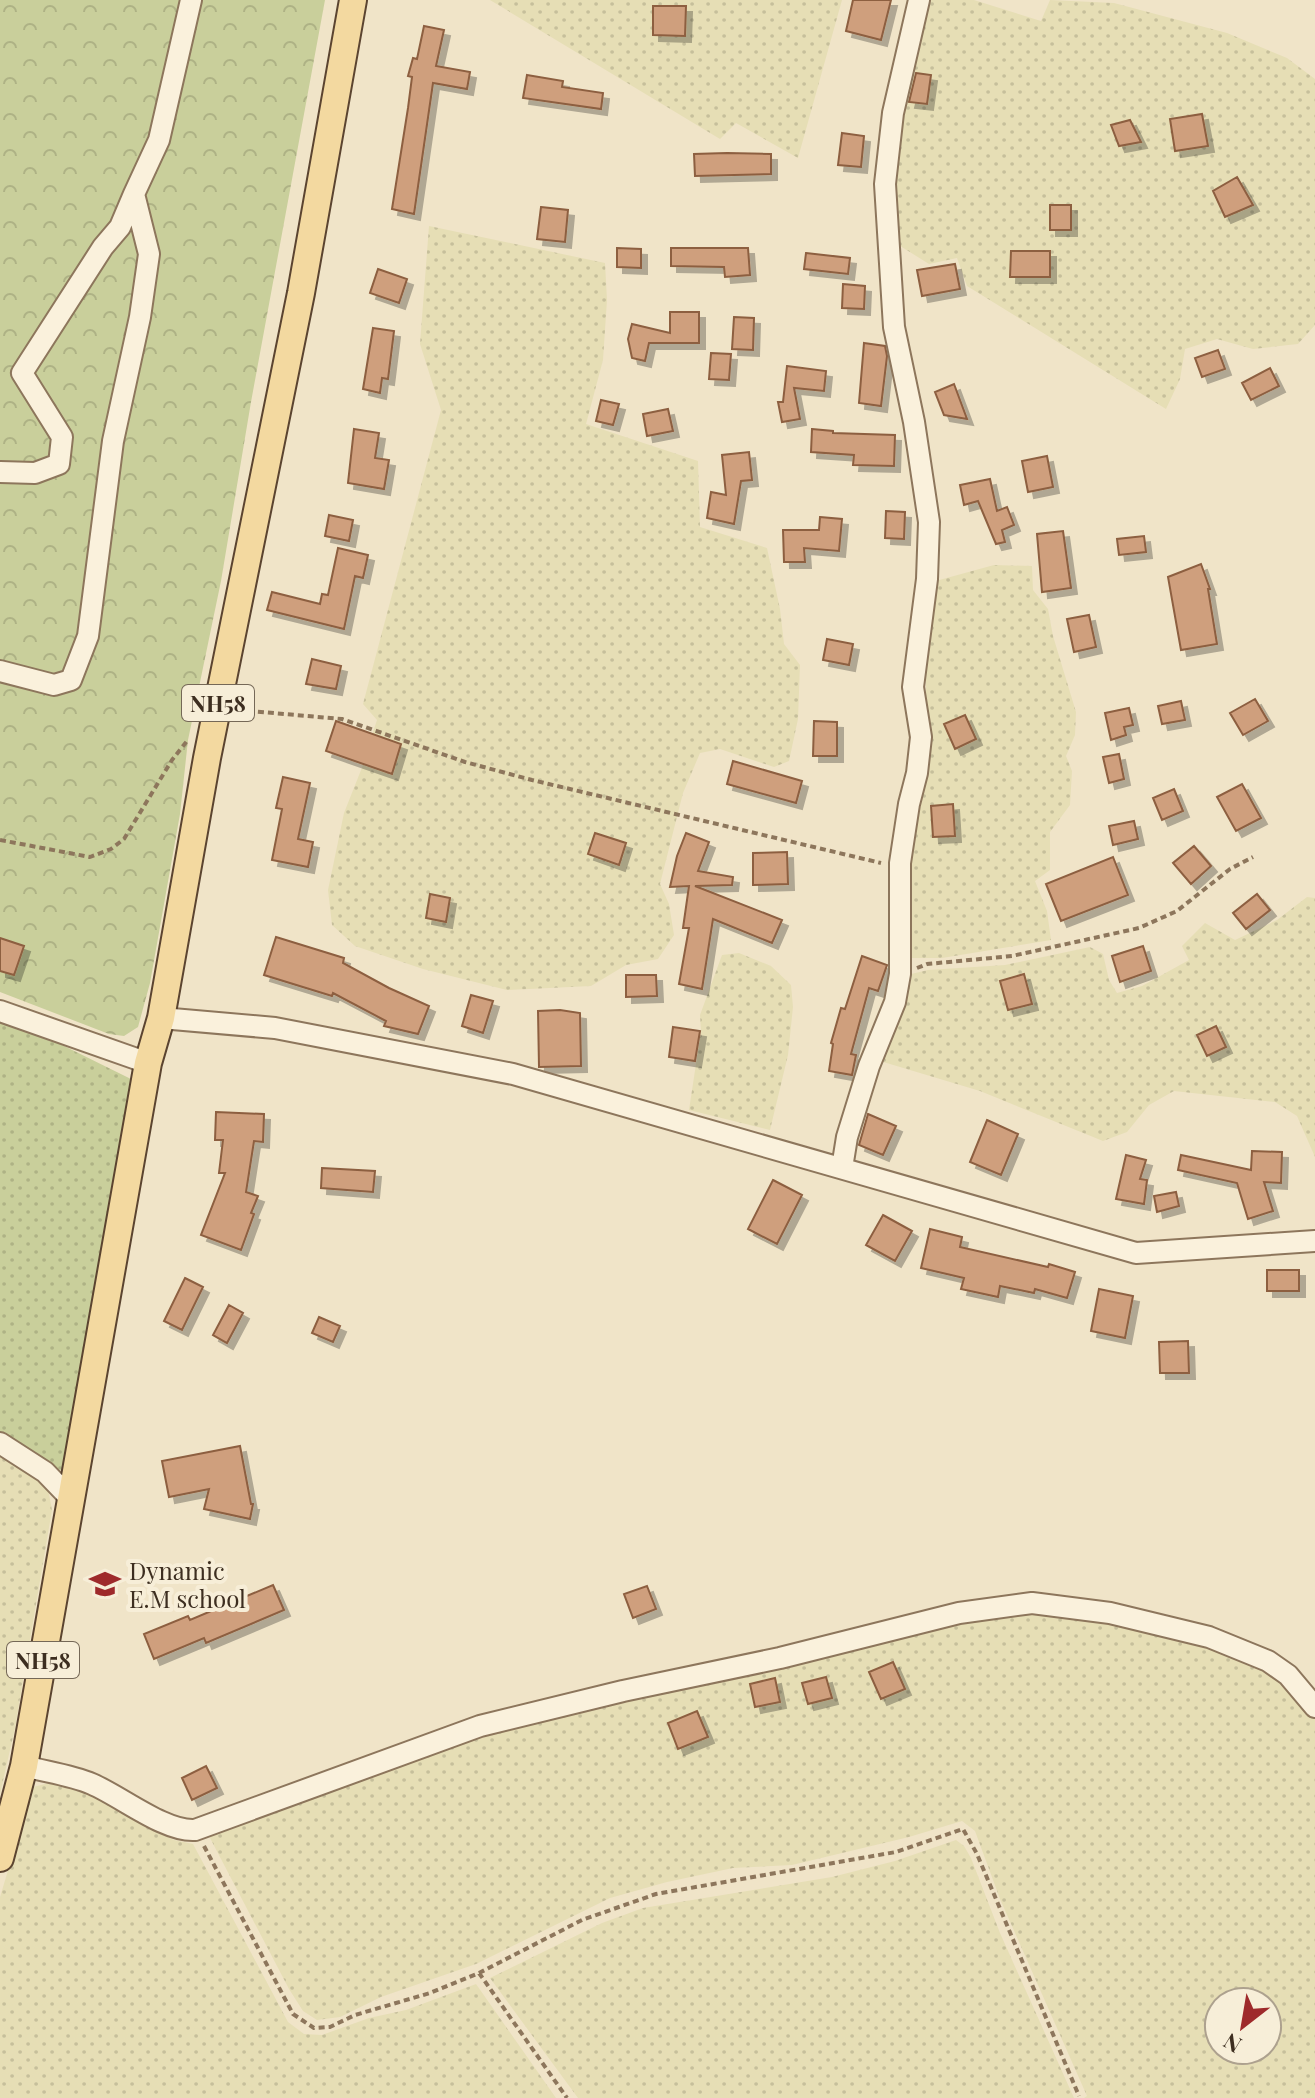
<svg xmlns="http://www.w3.org/2000/svg" width="1315" height="2098" font-family="'Playfair Display',serif">
<style>
.farmland{fill:url(#farmland-dots);fill-rule:evenodd}
.grass{fill:url(#grass-dots)}
.forest{fill:url(#forest-crowns)}
.building{fill:#cf9f7d;stroke:#8d5f41;stroke-width:2;filter:url(#shadow)}
.lines{fill:none;stroke-linecap:round;stroke-linejoin:round}
.minor-casing{stroke:#8d765c;stroke-width:24}
.major-casing{stroke:#5b4430;stroke-width:30}
.path{stroke:#8d765c;stroke-width:4;stroke-dasharray:6 4;stroke-linecap:butt}
.minor{stroke:#faf1dc;stroke-width:20}
.major{stroke:#f3d9a0;stroke-width:26}
.labels{text-anchor:middle;dominant-baseline:central;stroke-width:8;stroke-linejoin:round;paint-order:stroke}
.shield{fill:#f7eed8;stroke:#756857;stroke-width:2}
.shield-label{font-size:22px;font-weight:bold;fill:#3d2e20}
.poi-label{font-size:24px;fill:#3d2e20;stroke:#f7eed8;text-anchor:start}
</style>
<defs>
<pattern id="farmland-dots" width="8" height="8" patternUnits="userSpaceOnUse" patternTransform="scale(2)"><rect width="8" height="8" fill="#e6deb5"/><path d="M2 2h.1M6 6h.1" fill="none" stroke="#c6bf9b" stroke-width="1.8" stroke-linecap="round"/></pattern>
<pattern id="grass-dots" width="8" height="8" patternUnits="userSpaceOnUse" patternTransform="scale(2)"><rect width="8" height="8" fill="#c9cf9b"/><path d="M2 2h.1M6 6h.1" fill="none" stroke="#aeb285" stroke-width="1.8" stroke-linecap="round"/></pattern>
<pattern id="forest-crowns" width="20" height="18" patternUnits="userSpaceOnUse" patternTransform="scale(2)"><rect width="20" height="18" fill="#c9cf9b"/><path d="M2 6a3 3 0 1 1 6 0M12 15a3 3 0 1 1 6 0" fill="none" stroke="#aeb285"/></pattern>
<filter id="shadow"><feDropShadow dx="6" dy="6" stdDeviation="0" flood-color="#0004"/></filter>
</defs>
<rect width="100%" height="100%" fill="#f0e4c8"/>
<!-- farmland -->
<path class="farmland" d="M490 0H842L798 158 736 123 720 139Z
M927 0H974L1041 21 1050 0 1114 3 1227 33 1287 58 1315 79V325L1298 344 1253 349 1217 339 1185 349 1180 379 1166 409 967 286 957 258 929 264 897 244 892 170Z
M429 226 605 263 607 300 603 360 586 424 698 461 700 527 767 548 780 609 784 644 800 665 798 719 789 761 774 767 720 749 700 753 683 793 660 884 669 904 674 935 658 959 626 965 591 986 507 990 423 969 355 946 332 925 328 890 344 813 363 765 392 774 401 744 372 735 377 720 363 704 441 410 420 344Z
M994 565 1032 566 1033 590 1048 609 1053 636 1076 712 1075 735 1066 756 1072 771 1070 805 1050 832V870L1035 881 1047 911 1051 940 942 958H907L908 853 926 726V644L932 582Z
M1307 897 1315 898V1157L1297 1116 1275 1102 1174 1091 1149 1105 1127 1132 1103 1141 980 1091 880 1061 907 975 928 970 1005 965 1090 947 1103 954 1109 980 1117 993 1142 986 1189 960 1182 946 1205 923 1235 940 1277 920Z
M739 953 771 966 791 985 793 1007 788 1055 770 1130 689 1110 701 1031 700 1015 722 955Z
M0 1448 22 1461 48 1489 52 1510 15 1728 0 1794Z
M1014 1613 1063 1614 1221 1646 1264 1668 1292 1689 1311 1713 1315 1719V2098H1084L1087 2096 1000 1899 975 1831 962 1821 909 1837 792 1865 733 1868 667 1882 610 1898 476 1964 381 1997 340 2017 317 2020 303 2011 289 1989 209 1836 442 1750 598 1703 967 1620ZM1219 2002H1267V2050H1219Z
M49 1783 75 1786 101 1799 136 1822 174 1840 193 1844 288 2022 304 2034 322 2035 369 2018 406 2010 476 1984 556 2098H0V1897L33 1787Z
M956 1840 964 1846 971 1858 1000 1933 1074 2098H578L490 1978 602 1923 643 1908 832 1877 895 1861Z"/>
<!-- grass -->
<path class="grass" d="M0 1020 56 1042 133 1080 63 1470 52 1469 0 1439Z"/>
<!-- forest -->
<path class="forest" d="M0 0H325L251 402 221 581 188 740 180 814 150 983 138 1027 124 1036 109 1034 0 992Z"/>
<!-- building -->
<path class="building" d="M853 0H891L881 40 846 31Z
M653 6H686L685 36 653 35Z
M424 26 444 30 436 66 470 72 467 89 433 83 414 214 392 209 408 108 412 77 408 76 413 58 417 59Z
M916 73 931 75 927 104 909 102Z
M527 75 563 81 562 87 603 93 601 109 523 98Z
M1202 114 1208 146 1175 151 1170 119Z
M1130 120 1141 142 1119 146 1111 125Z
M842 133 864 136 861 167 838 165Z
M727 153 771 154V174L695 176 694 154Z
M1237 177 1253 205 1225 217 1213 191Z
M1050 205H1071V230H1050Z
M541 207 568 210 565 242 537 239Z
M617 248 641 249V268L617 267Z
M671 248H748L750 275 725 277 724 267 671 266Z
M1011 251H1050V277H1010Z
M806 253 850 258 848 274 804 269Z
M955 264 960 289 922 296 917 270Z
M378 269 407 279 399 303 370 293Z
M843 284 865 286 864 309 842 308Z
M670 312H699V343H649L645 361 632 358 628 339 632 324 670 333Z
M734 317 754 318 753 350 732 349Z
M373 328 394 331 388 379 382 378 380 393 363 389Z
M864 343 885 346 887 356 881 406 859 403Z
M1218 350 1225 369 1202 377 1195 358Z
M711 353 731 354 729 380 709 379Z
M787 366 826 371 824 391 794 388 800 419 782 422 778 402H783Z
M1270 368 1279 386 1251 400 1242 383Z
M954 384 967 419 944 415 935 392Z
M601 400 619 404 613 425 596 421Z
M668 409 673 431 647 436 643 414Z
M354 429 379 433 375 458 389 460 384 489 348 483Z
M812 429 833 431V433L895 435 894 466 853 465 854 455 811 452Z
M749 452 752 480 741 481 734 524 707 518 711 492 726 495 722 455Z
M1047 456 1053 487 1028 492 1022 461Z
M990 479 997 511 1007 507 1014 525 1002 530 1005 542 996 544 978 501 964 505 960 485Z
M886 511 905 512 904 539 885 538Z
M329 515 353 520 349 541 325 536Z
M820 517 842 519 839 551 804 548 805 562H784L783 530H819Z
M1063 531 1071 588 1042 592 1037 534Z
M1144 536 1146 552 1119 555 1117 539Z
M338 548 368 555 363 578 355 576 344 629 267 610 272 592 320 604 322 594 328 595Z
M1201 564 1210 589H1208L1217 644 1181 650 1168 577Z
M1089 615 1096 647 1074 652 1067 619Z
M827 639 853 644 849 665 823 660Z
M312 659 341 666 336 689 306 684Z
M1255 699 1268 721 1243 735 1230 713Z
M1181 701 1185 720 1162 724 1158 706Z
M1129 708 1133 725 1124 727 1126 735 1111 740 1105 713Z
M965 715 976 739 955 749 944 724Z
M336 721 401 744 392 774 326 751Z
M814 721 837 722V756H813Z
M1119 754 1124 779 1109 783 1103 757Z
M733 761 802 781 796 803 727 784Z
M283 777 310 783 298 839 313 842 308 867 272 860 282 809 276 808Z
M1242 784 1261 818 1236 831 1217 797Z
M1174 789 1183 811 1162 820 1153 798Z
M953 804 955 836 933 837 931 806Z
M1134 821 1138 839 1113 845 1109 826Z
M595 833 626 843 619 865 588 854Z
M686 833 709 842 698 871 733 877 732 885 695 886 782 920 772 943 713 919 702 989 679 984 689 928H683L689 886 670 887 677 856Z
M1194 846 1211 866 1191 884 1173 863Z
M787 852 788 884 753 885V853Z
M1113 857 1128 895 1061 921 1046 884Z
M430 894 450 898 446 922 426 918Z
M1257 894 1270 910 1246 929 1233 913Z
M276 937 344 958 343 963 389 988 429 1006 418 1034 384 1026 386 1021 333 993 332 996 264 975Z
M0 938 24 946 14 975 0 971Z
M1143 946 1151 971 1120 982 1112 956Z
M862 956 887 965 878 991 869 988 851 1054 856 1055 852 1075 829 1071 833 1044 831 1043 841 1008 845 1009Z
M1024 974 1032 1004 1008 1010 1000 981Z
M626 975H656L657 996 626 997Z
M471 995 493 1001 483 1033 462 1026Z
M560 1010 580 1013 581 1066 539 1067 538 1011Z
M1216 1026 1226 1047 1207 1056 1197 1035Z
M673 1027 700 1031 695 1061 669 1057Z
M216 1112 264 1114 263 1142 254 1141 246 1192 258 1196 251 1213 254 1214 241 1250 201 1235 225 1173H219L223 1140H215Z
M868 1114 896 1126 883 1155 859 1145Z
M987 1120 1018 1134 1001 1175 970 1162Z
M1252 1151 1282 1152 1281 1183 1264 1182 1273 1211 1248 1219 1237 1183 1178 1170 1181 1155 1251 1170Z
M1126 1155 1146 1160 1140 1179 1147 1180 1144 1204 1116 1199Z
M322 1168 375 1171 373 1192 321 1188Z
M773 1180 802 1195 777 1244 748 1229Z
M1176 1192 1179 1206 1157 1212 1154 1196Z
M883 1215 912 1231 895 1261 866 1245Z
M930 1229 962 1237 960 1247 1048 1267 1049 1264 1075 1272 1067 1298 1035 1289 1034 1293 1000 1286 998 1297 961 1289 964 1278 921 1268Z
M1267 1270H1299V1291H1267Z
M185 1278 203 1287 182 1330 164 1321Z
M1099 1289 1133 1296 1125 1338 1091 1331Z
M229 1305 243 1313 227 1343 213 1335Z
M319 1317 340 1326 333 1342 312 1333Z
M1188 1341 1189 1373H1160L1159 1342Z
M240 1446 251 1504H253L250 1519 204 1509 209 1489 169 1497 162 1461Z
M273 1585 284 1610 206 1643 204 1638 154 1659 144 1634 188 1616 190 1620Z
M647 1586 656 1609 633 1618 624 1594Z
M893 1662 905 1689 881 1699 869 1672Z
M826 1677 832 1698 808 1704 802 1683Z
M775 1678 780 1702 755 1707 750 1684Z
M697 1711 708 1737 678 1749 668 1723Z
M206 1766 217 1788 192 1800 182 1778Z"/>
<g class="lines">
<defs>
<path id="minor" d="M0 472 35 473 59 464 62 437 22 373 103 247 120 227 134 194
M0 671 54 685 71 680 88 636 113 441 140 317 149 254 134 194 159 140 191 0
M0 1011 148 1063
M161 1018 275 1028 513 1074 1136 1253 1315 1241
M842 1168 847 1137 869 1066 895 1002 900 974V863L909 804 917 773 921 737 913 687 927 579 929 522 914 422 894 327 885 184 893 113 919 0
M0 1443 45 1472 71 1499
M24 1766C46 1772 71 1775 92 1784 122 1797 165 1832 195 1830L480 1726 623 1691 780 1658 959 1613 1032 1603 1110 1613 1209 1637 1268 1661 1288 1675 1315 1707"/>
<path id="major" d="M0 1858 24 1766 148 1063 161 1018 207 758 301 293 353 0"/>
</defs>
<!-- minor casing -->
<use href="#minor" class="minor-casing"/>
<!-- major casing -->
<use href="#major" class="major-casing"/>
<!-- path -->
<path class="path" d="M238 710 342 719 465 762 532 780 881 863
M0 840 90 857 111 849 124 839 172 760 187 741
M917 968 927 964 1012 956 1139 928 1177 911 1230 869 1253 857
M204 1846 293 2014 314 2028 330 2027 355 2015 430 1993 479 1973 582 1920 656 1894 896 1852 963 1829 977 1854 1079 2096
M479 1973 567 2098"/>
<!-- minor -->
<use href="#minor" class="minor"/>
<!-- major -->
<use href="#major" class="major"/>
</g>
<!-- icons -->
<defs>
<symbol id="school-bare" viewBox="-9 -9 18 18"><path d="M0-5L7-2L0 1L-7-2ZM-4 1L0 2.5L4 1V4Q0 6-4 4Z" fill="#9e2a2b" stroke="#f7eed8" stroke-width="2.5" paint-order="stroke"/></symbol>
</defs>
<g fill-rule="evenodd">
<use href="#school-bare" x="83" y="1562" width="44" height="44"/>
</g>
<g class="labels">
<!-- shield labels -->
<g class="shield">
<rect x="182" y="685" width="72" height="36" rx="6"/>
<rect x="7" y="1642" width="72" height="36" rx="6"/>
</g>
<g class="shield-label">
<text x="218" y="703">NH58</text>
<text x="43" y="1660">NH58</text>
</g>
<!-- poi labels -->
<g class="poi-label">
<text x="129" y="1570">Dynamic<tspan x="129" dy="28">E.M school</tspan></text>
</g>
</g>
<!-- north arrow -->
<g transform="translate(1243 2026) rotate(211)"><circle r="38" fill="#f7eed8" stroke="#ada18e" stroke-width="2"/>
<path d="M0-6L14 30L0 20L-14 30Z" fill="#9e2a2b"/>
<text y="-12" font-size="22" font-weight="bold" text-anchor="middle" fill="#3d2e20">N</text>
</g>
</svg>
